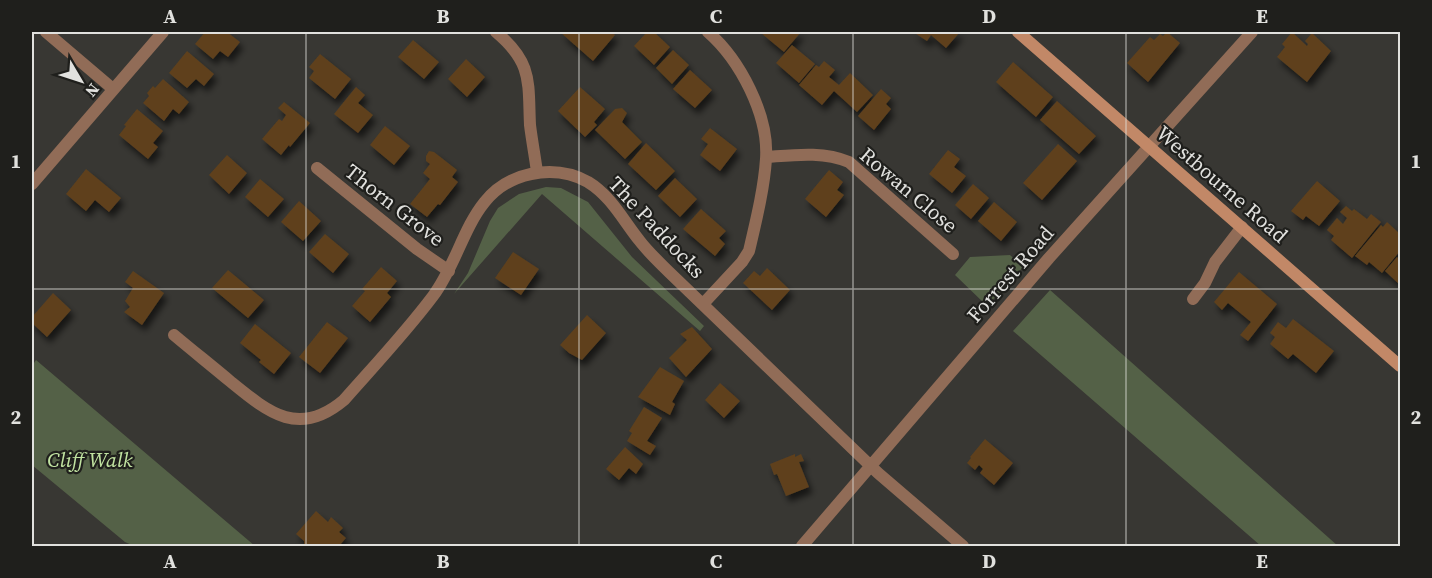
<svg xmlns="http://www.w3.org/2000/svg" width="1432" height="578" font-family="'Source Serif 4',serif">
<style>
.green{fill:#546147}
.building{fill:#5e401d;filter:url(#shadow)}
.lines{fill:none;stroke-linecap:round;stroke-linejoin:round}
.street{stroke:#916c57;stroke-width:12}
.secondary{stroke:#c28867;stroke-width:12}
.grid{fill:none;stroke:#e1e1de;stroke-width:1.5;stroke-opacity:0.55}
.labels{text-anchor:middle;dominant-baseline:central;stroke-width:4.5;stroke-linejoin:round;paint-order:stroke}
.street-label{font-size:21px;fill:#e1e1de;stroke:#1f1f1c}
.park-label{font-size:21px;font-style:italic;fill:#c1e3a1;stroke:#1f1f1c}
.neatline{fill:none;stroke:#e1e1de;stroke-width:2}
.grid-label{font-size:20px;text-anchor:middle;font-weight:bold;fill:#e1e1de}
</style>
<defs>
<filter id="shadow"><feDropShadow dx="3.5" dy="6" stdDeviation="3" flood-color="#0009"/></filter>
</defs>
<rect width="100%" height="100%" fill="#383733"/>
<!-- green -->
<path class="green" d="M546 187 561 188 588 202 632 257 704 326 700 331 542 194 454 294 468 273 490 221 498 208 519 194Z
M1010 255 1023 267 987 306 955 275 970 257Z
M1050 290 1338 546H1261L1013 331Z
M36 360 255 546H134L125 542 32 465V366Z"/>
<!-- building -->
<path class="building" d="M205 32H227L240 42 228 57 220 51 213 59 195 44Z
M560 32H611L615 35 593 61Z
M647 32H654L670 47 654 65 634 46Z
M762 32H801L784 52 761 33Z
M913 32H960L946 48 931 35 927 41Z
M1167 32 1180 43 1148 82 1127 63 1150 37 1154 40 1160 34 1163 36Z
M1292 32 1307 46 1308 44 1305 41 1312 33 1331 51 1307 82 1277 57 1285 47 1282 44Z
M413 40 439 62 424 79 398 57Z
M792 45 815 64 799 83 776 63Z
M673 50 689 65 672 84 656 68Z
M187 51 214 74 204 86 196 79 187 88 169 73Z
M320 54 351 79 335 99 309 78 314 71 309 67Z
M466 59 485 77 467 97 448 79Z
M824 61 835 70 829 77 839 85 850 73 873 95 857 112 834 91 822 105 799 85 816 65 819 67Z
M1013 62 1053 97 1036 117 996 82Z
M690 70 712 90 695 108 673 89Z
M163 79 189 102 179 114 173 109 164 121 143 103 149 96 147 93 153 86 155 88Z
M356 87 365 95 358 103 373 115 358 133 334 114Z
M580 87 605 109 594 122 597 125 585 137 558 111Z
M881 89 891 98 886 104 891 109 874 130 858 116Z
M1057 101 1096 136 1079 154 1040 120Z
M284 102 310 123 290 147 289 145 281 155 262 139 279 119 282 121 286 115 278 108Z
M622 108 627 113 622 122 642 142 625 159 595 130 615 109Z
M137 109 163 131 153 143 158 147 148 159 119 135 126 126 124 125Z
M385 126 410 146 394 165 370 145Z
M710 128 737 149 720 171 700 155 708 144 701 139Z
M646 143 675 171 656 190 628 164Z
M1058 144 1077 161 1042 200 1023 183Z
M948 150 960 159 954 167 966 176 952 193 929 174Z
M429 151 434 152 457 170 452 177 458 182 440 205 438 204 427 217 410 204 430 179 423 173 430 164 426 161V156Z
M227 155 247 173 229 194 209 175Z
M86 169 121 198 109 212 95 200 86 211 66 194Z
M829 170 843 182 837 190 844 195 826 217 805 199Z
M675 178 697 199 680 217 658 196Z
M260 179 284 199 268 217 245 197Z
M1317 181 1340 201 1319 226 1306 216 1303 220 1291 211Z
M973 184 989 198 971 219 955 205Z
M299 201 321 221 303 241 281 222Z
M994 202 1017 222 1001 241 978 221Z
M1346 206 1352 211 1354 209 1367 219 1371 214 1381 222 1352 258 1331 240 1334 236 1327 230 1337 218 1343 224 1347 218 1340 212Z
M701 209 726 231 719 238 725 244 715 256 683 229Z
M1387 222 1400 234V251L1382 273 1369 262 1367 265 1355 256 1381 225 1383 227Z
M325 234 349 254 333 273 309 252Z
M513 252 539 269 521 295 495 278Z
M1397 257 1400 261V285L1385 271Z
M381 267 397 281 387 293 391 297 370 322 352 306 365 291 362 289Z
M767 268 790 290 772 310 743 283 754 271 760 276Z
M228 270 264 300 248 318 212 288Z
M133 271 164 293 142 325 124 312 130 307 125 301 133 288 125 282Z
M1239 272 1277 304 1248 341 1240 335 1251 322 1228 303 1222 310 1214 302Z
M53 293 71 310 47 337 32 323V317Z
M587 315 606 333 582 360 569 353 560 345Z
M1293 319 1334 351 1316 373 1293 354 1288 359 1270 344 1275 337 1270 333 1278 322 1286 328Z
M327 322 348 338 320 373 299 357Z
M255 324 291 353 274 374 259 362 261 360 240 343Z
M692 327 712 349 686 377 669 358 687 340 680 334Z
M660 367 684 381 672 402 675 404 670 415 638 397Z
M720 383 740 401 724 418 705 400Z
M644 407 662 418 647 441 656 446 650 455 627 441 632 433 629 431Z
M985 439 1013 463 994 485 980 473 983 469 979 465 975 470 967 463 971 458 970 457Z
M625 447 643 464 636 474 629 468 619 480 606 469Z
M795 454V457L801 454 804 461 799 462 809 487 786 496 777 474 774 475 770 464Z
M316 511 328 522 331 517 343 528 339 532 346 538 339 546H304V541L296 534Z"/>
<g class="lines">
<!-- street -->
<path class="street" d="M46 32 113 89
M496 32C533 63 528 82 530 125 532 141 535 157 537 172
M767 157C794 155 823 151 849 162L953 254
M317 168 417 249 449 271
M32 184 163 32
M1193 299 1205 283 1215 262 1242 227
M703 304 742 262 749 251C756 221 764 189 766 159 769 115 740 60 708 32
M174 335C193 351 212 366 231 382 269 413 299 438 344 400 374 366 406 332 433 296 466 252 468 187 531 174 551 170 570 172 588 182 611 196 623 220 639 240 648 252 659 262 670 273L878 473 963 546
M802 546 1049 258 1252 32"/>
<!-- secondary -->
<path class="secondary" d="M1018 32 1400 366"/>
</g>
<!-- grid -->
<path class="grid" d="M306 32V546M579 32V546M853 32V546M1126 32V546M32 289H1400"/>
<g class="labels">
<!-- street labels -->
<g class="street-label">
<text transform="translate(1222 184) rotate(41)">Westbourne Road</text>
<text transform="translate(909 190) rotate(40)">Rowan Close</text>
<text transform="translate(395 205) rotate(38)">Thorn Grove</text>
<text transform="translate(657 227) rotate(47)">The Paddocks</text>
<text transform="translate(1010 274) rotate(-49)">Forrest Road</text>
</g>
<!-- park labels -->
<g class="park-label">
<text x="90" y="459">Cliff Walk</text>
</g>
</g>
<!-- border -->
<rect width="1432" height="578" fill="none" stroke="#1f1f1c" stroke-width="66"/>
<!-- north arrow -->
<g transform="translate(81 81) rotate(129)" stroke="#1f1f1c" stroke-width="4.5" paint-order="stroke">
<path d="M0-4.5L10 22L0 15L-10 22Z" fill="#e1e1de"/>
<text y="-9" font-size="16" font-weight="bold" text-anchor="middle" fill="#e1e1de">N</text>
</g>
<rect x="33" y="33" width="1366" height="512" class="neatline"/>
<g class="grid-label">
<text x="170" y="23">A</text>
<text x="443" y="23">B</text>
<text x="716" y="23">C</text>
<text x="989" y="23">D</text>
<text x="1262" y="23">E</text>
<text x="16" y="168">1</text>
<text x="1416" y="168">1</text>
<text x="16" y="424">2</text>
<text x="1416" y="424">2</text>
<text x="170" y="568">A</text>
<text x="443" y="568">B</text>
<text x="716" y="568">C</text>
<text x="989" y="568">D</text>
<text x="1262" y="568">E</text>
</g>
</svg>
